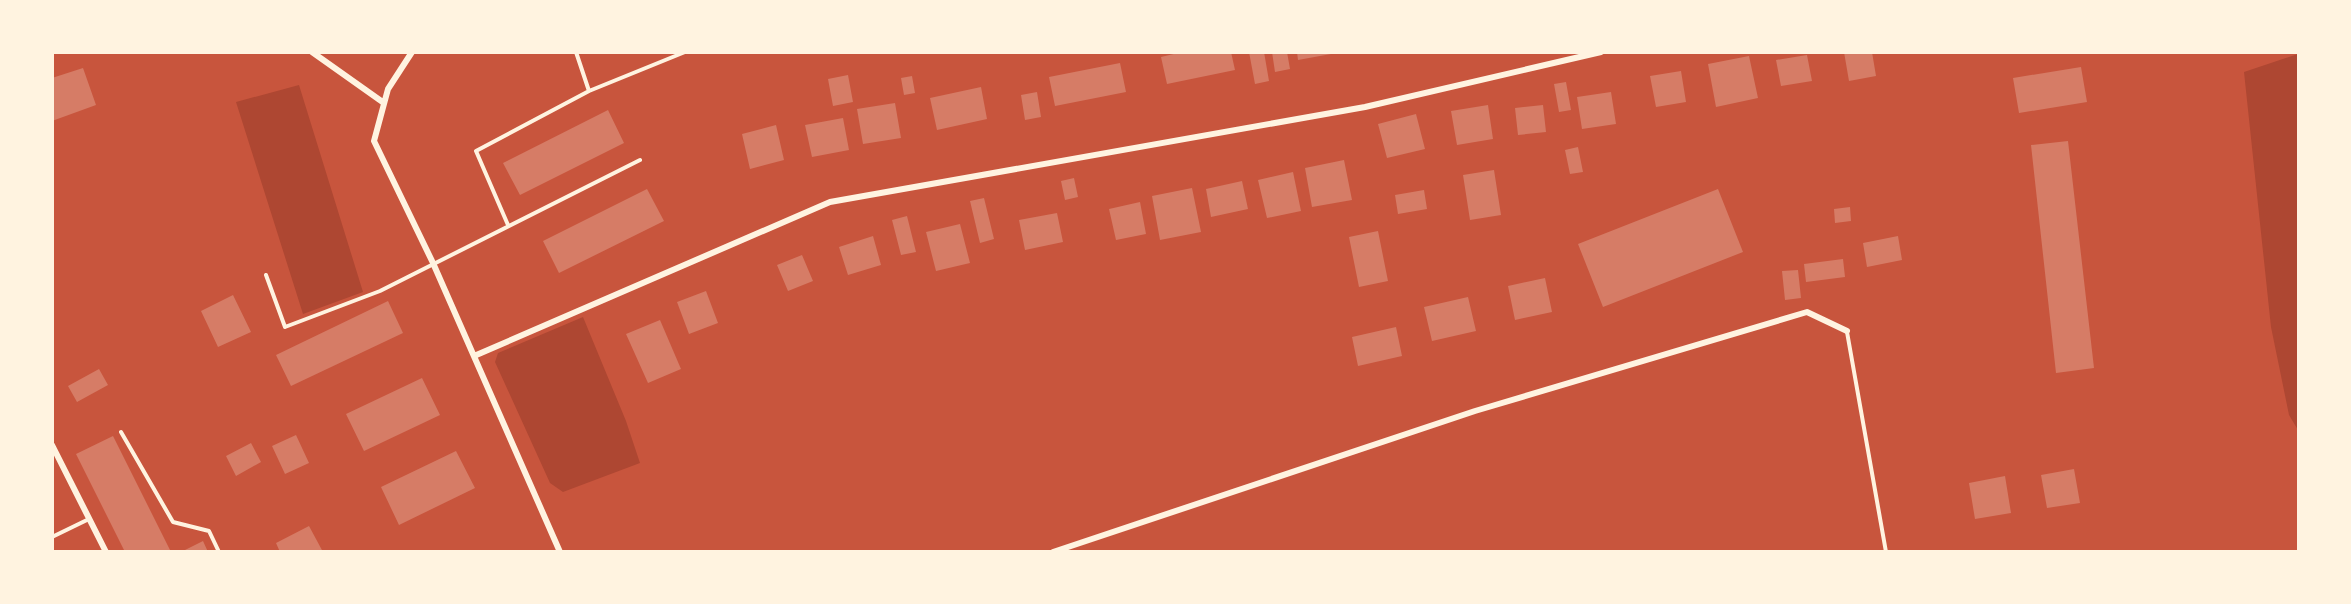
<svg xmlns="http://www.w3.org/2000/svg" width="2351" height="604" font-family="'PT Serif',serif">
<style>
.green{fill:#ae4732}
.building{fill:#d67c66}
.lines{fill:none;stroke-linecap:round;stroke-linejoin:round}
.service{stroke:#fff3e0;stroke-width:4}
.minor{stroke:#fff3e0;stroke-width:6}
</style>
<rect width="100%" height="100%" fill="#c8553d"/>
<!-- green -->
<path class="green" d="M2298 54V430L2289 415 2271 327 2244 72Z
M299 85 363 292 303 314 236 102Z
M583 317 626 421 640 463 563 492 550 483 495 362 498 353Z"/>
<!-- building -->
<path class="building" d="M1182 52H1231L1235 70 1167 84 1161 57Z
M1249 52H1264L1269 81 1255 84Z
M1272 52H1287L1290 69 1275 72Z
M1297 52H1331V54L1298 60Z
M1844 52H1872L1876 76 1849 81Z
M1807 55 1812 81 1781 86 1776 60Z
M1749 56 1758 98 1716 107 1708 64Z
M1120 63 1126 92 1055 106 1049 77Z
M2081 67 2087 102 2019 113 2013 78Z
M83 68 96 105 52 121V78Z
M1681 71 1686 102 1656 107 1650 76Z
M848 75 853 102 833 106 828 79Z
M912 76 915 93 904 95 901 78Z
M1566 82 1571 110 1559 112 1554 84Z
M981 87 987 119 937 130 930 98Z
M1037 92 1041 117 1025 120 1021 95Z
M1611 92 1616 124 1582 129 1577 97Z
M895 103 901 138 863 144 857 109Z
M1488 105 1493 139 1457 145 1451 111Z
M1543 105 1546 132 1518 135 1515 108Z
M608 110 624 143 520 195 503 163Z
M1416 114 1425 149 1387 158 1378 124Z
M843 118 849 150 812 157 805 125Z
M776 125 784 160 750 169 742 134Z
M2068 141 2094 368 2056 373 2031 145Z
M1578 147 1583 172 1570 174 1565 150Z
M1344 160 1352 200 1312 207 1305 168Z
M1494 170 1501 215 1470 220 1463 175Z
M1293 172 1301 211 1267 218 1258 180Z
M1074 178 1078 197 1065 200 1061 181Z
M1242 181 1248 209 1211 217 1206 189Z
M1192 188 1201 232 1160 240 1152 196Z
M647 189 664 221 559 273 543 241Z
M1718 189 1743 252 1603 307 1578 244Z
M1424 190 1427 209 1398 214 1395 195Z
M984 198 994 239 980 243 970 201Z
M1140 202 1146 234 1116 240 1109 209Z
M1850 207 1851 221 1835 223 1834 209Z
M1057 213 1063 242 1025 250 1019 220Z
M907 216 916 252 901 255 892 220Z
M960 224 970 263 936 271 926 232Z
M1378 231 1388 281 1359 287 1349 237Z
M873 236 881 265 848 275 839 247Z
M1898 236 1902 260 1867 267 1863 243Z
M802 255 813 281 788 291 777 265Z
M1843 259 1845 277 1806 282 1804 264Z
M1798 270 1801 298 1785 300 1782 271Z
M1545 278 1552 312 1515 320 1508 286Z
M706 291 718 323 689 334 677 302Z
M233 295 251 332 218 347 201 311Z
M1468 297 1476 331 1432 341 1424 307Z
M388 301 403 333 291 386 276 355Z
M660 320 681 369 648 383 626 334Z
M1396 327 1402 356 1358 366 1352 337Z
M99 369 108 385 77 402 68 386Z
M422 378 440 415 364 451 346 414Z
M296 435 309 463 285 474 272 446Z
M113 436 171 552H125L76 454Z
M251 443 261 462 236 476 226 456Z
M456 451 475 488 399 525 381 487Z
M2074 469 2080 503 2047 508 2041 475Z
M2005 476 2011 513 1975 519 1969 483Z
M309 526 323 552H280L276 543Z
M203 541 208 552H181Z"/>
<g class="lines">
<!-- service -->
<path class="service" d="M576 52 589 91
M508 225 476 151 589 91 685 52
M266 275 285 327 380 291 640 160
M1847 332 1886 552
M121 432 173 522 209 531 219 552
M52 537 89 519"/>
<!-- minor -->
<path class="minor" d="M312 52 384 103
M412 52 388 89 374 141 433 263 560 552
M474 356 830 202 1365 107 1601 52
M52 445 106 552
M1053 552 1475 411 1807 312 1847 331"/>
</g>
<!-- border -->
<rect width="2351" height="604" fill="none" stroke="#fff3e0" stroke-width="108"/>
</svg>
